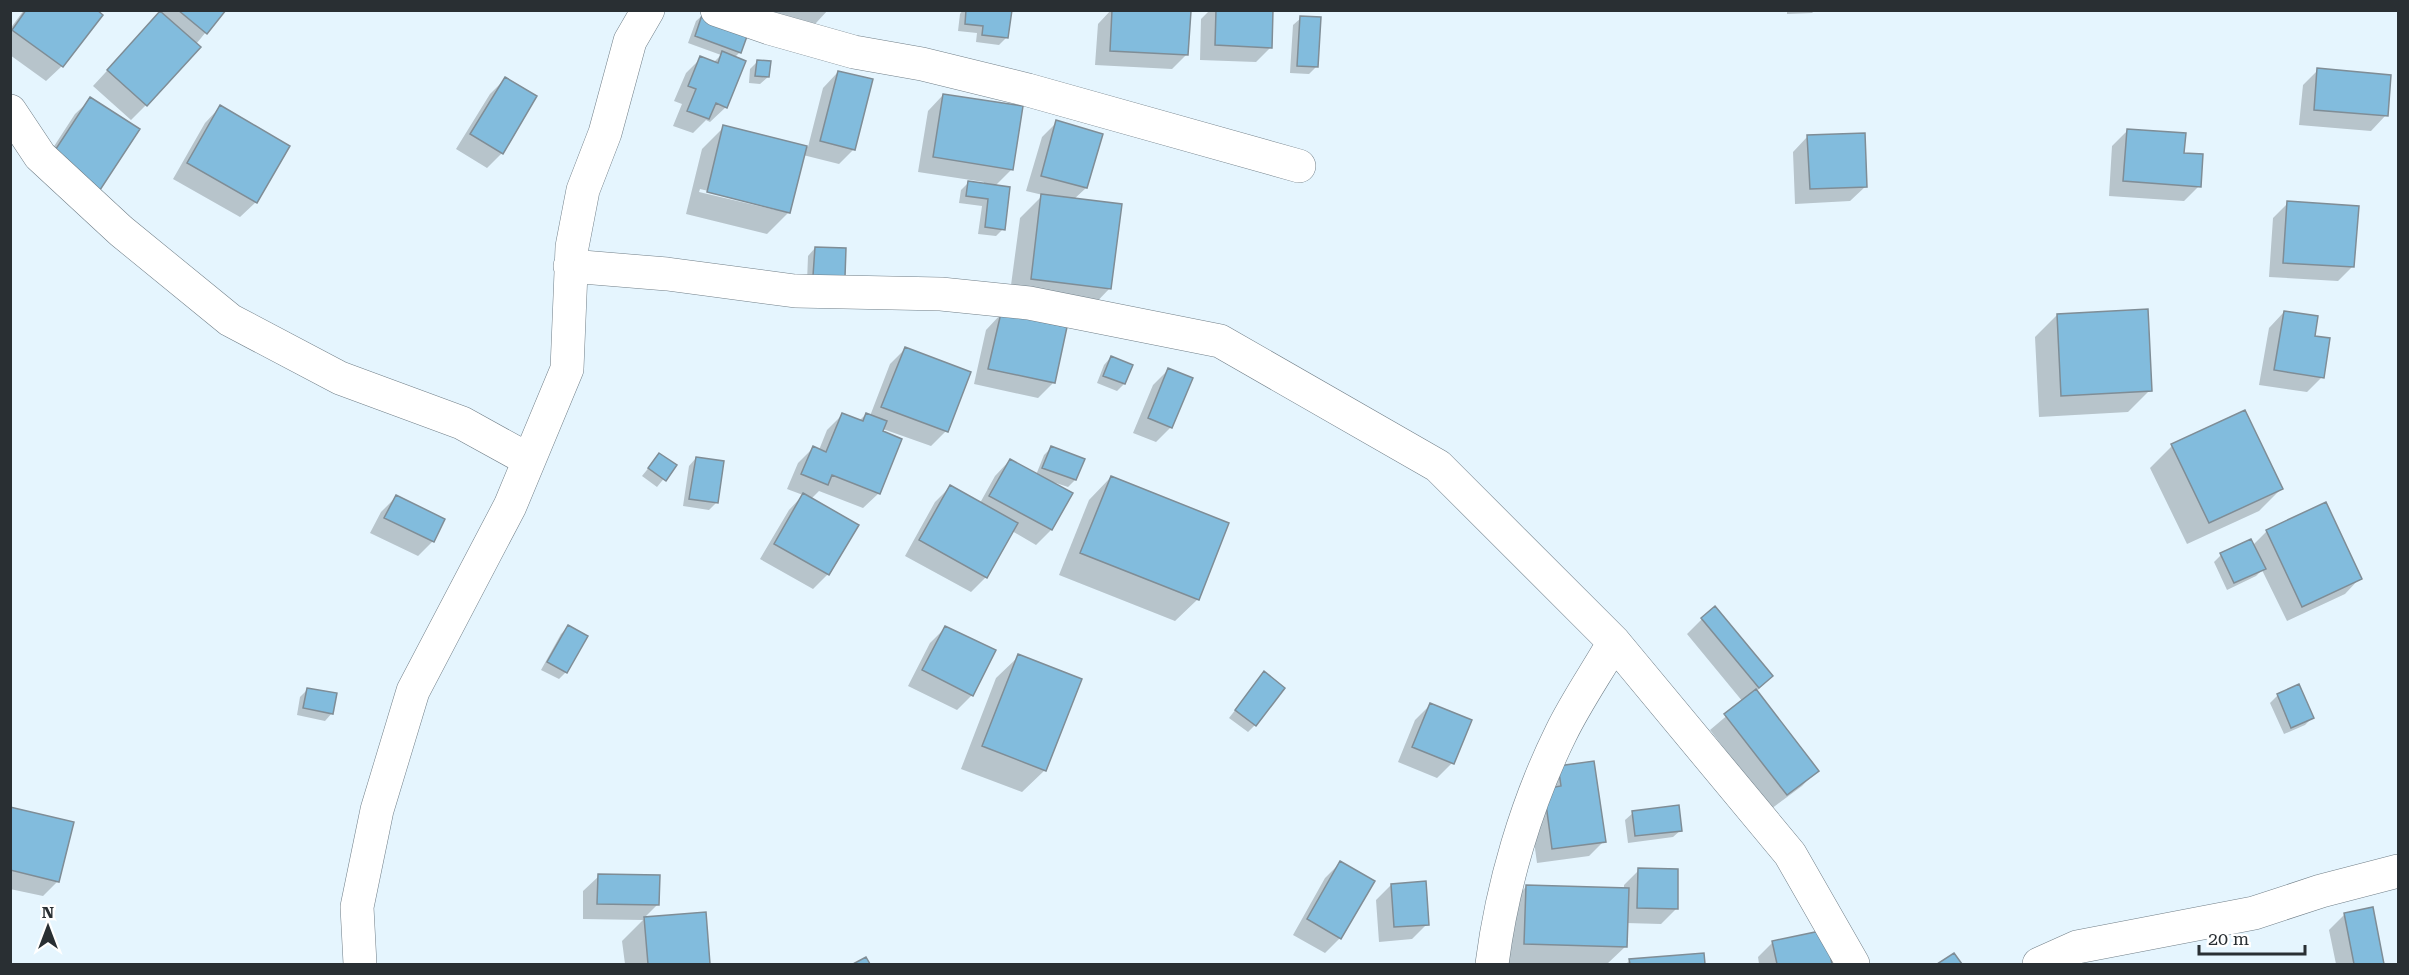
<svg xmlns="http://www.w3.org/2000/svg" width="2409" height="975" font-family="'Roboto Serif',serif">
<style>
.shadow{fill:#0003;fill-rule:evenodd}
.building{fill:#82bcdd;stroke:#7f8d96;stroke-width:1.5}
.lines{fill:none;stroke-linecap:round;stroke-linejoin:round}
.minor-casing{stroke:#717f88;stroke-width:34}
.minor{stroke:#fff;stroke-width:33}
</style>
<rect width="100%" height="100%" fill="#e5f5fe"/>
<!-- shadow -->
<path class="shadow" d="M24 10H94L101 15 62 66 46 81 10 55V29Z
M163 10H224L146 105 131 120 93 86Z
M828 10 805 35 745 11Z
M963 10H1006L1007 37 999 45 976 42 977 33 958 31 960 14Z
M1111 10 1189 12 1187 54 1172 69 1095 65 1098 24Z
M1210 10H1272L1271 47 1256 62 1200 60 1201 19Z
M1787 10H1815L1812 13 1787 14Z
M704 14 740 52 734 58 726 107 710 122 706 120 693 133 673 126 682 104 674 101 686 73 701 58 713 63 721 55 688 43 696 21Z
M1301 18 1316 67 1309 74 1290 73 1293 25Z
M758 61 768 77 760 84 749 83 750 69Z
M2318 70 2386 115 2371 131 2299 125 2303 85Z
M838 72 854 149 839 164 803 155 789 212 767 234 686 214 702 149 724 127 808 147 823 88ZM700 189 776 207V210L699 192Z
M505 79 502 153 487 168 456 149 490 94Z
M943 95 1012 169 995 186 1003 229 996 236 978 234 982 206 959 203 961 190 968 183 983 185 984 182 918 172 928 111Z
M91 99 138 129 36 174 75 114Z
M220 107 288 146 256 202 240 217 173 179 205 123Z
M1057 122 1102 135 1086 188 1073 200 1110 288 1088 311 1009 300 1020 218 1043 195 1026 191 1042 137Z
M2127 131 2183 154 2199 186 2184 201 2109 196 2112 146Z
M1808 136 1866 186 1850 201 1795 204 1793 152Z
M2288 203 2353 266 2338 281 2269 277 2273 218Z
M815 248 836 284 807 282 808 256Z
M2284 312 2313 337 2322 377 2307 392 2259 385 2269 328Z
M1001 314 1053 383 1038 398 974 384 986 330Z
M2057 315 2150 390 2128 412 2039 417 2035 337Z
M905 349 946 431 931 446 883 429 879 493 863 508 819 491 811 499 828 574 813 589 760 559 789 510 803 495 787 489 798 463 813 448 819 450 827 430 843 414 859 421 866 414 870 416 890 364Z
M1111 357 1124 384 1117 391 1097 383 1104 365Z
M1168 370 1171 427 1156 442 1133 433 1153 385Z
M2172 446 2281 489 2259 511 2187 544 2150 468Z
M1051 448 1075 480 1068 487 1053 482 1051 530 1036 545 1012 531 986 577 971 592 905 556 935 502 950 487 980 503 995 476 1010 460 1036 475 1044 455Z
M659 455 675 465 657 487 642 476Z
M696 458 716 503 709 510 683 506 689 466Z
M1111 477 1198 599 1175 621 1059 575 1089 500Z
M397 496 433 541 418 556 370 533 381 512Z
M2325 504 2360 578 2345 594 2287 621 2262 570 2256 576 2227 590 2214 562 2221 555 2253 545 2266 532Z
M1702 619 1771 676 1756 692 1817 770 1802 786 1771 809 1710 730 1743 702 1687 634Z
M568 627 566 672 559 679 541 670 561 634Z
M945 628 972 695 957 710 908 686 930 643Z
M1019 656 1045 770 1022 792 961 769 996 678Z
M1264 673 1255 725 1248 732 1229 718Z
M308 689 332 713 325 721 297 715 300 697Z
M2278 695 2313 717 2305 725 2284 734 2270 703Z
M1430 705 1452 763 1437 778 1398 762 1415 720Z
M1558 767 1604 841 1589 856 1537 863 1529 805Z
M10 808 58 881 43 896 10 889Z
M1633 813 1681 830 1673 837 1628 843 1625 820Z
M1340 863V938L1325 953 1293 935 1325 878Z
M1639 870 1676 909 1661 924 1626 923V946L1607 964H1503L1504 908 1527 886 1624 890V885Z
M599 876 657 905 643 919 704 913 709 964H625L622 941 643 920 583 919V891Z
M1391 885 1427 924 1412 939 1379 942 1376 900Z
M2371 909 2382 964H2336L2329 930 2345 914Z
M1824 932 1831 964H1759L1758 957 1773 942Z
M1703 955 1704 964H1626L1630 960Z"/>
<!-- building -->
<path class="building" d="M26 10H97L103 15 63 67 12 30Z
M178 10H226L207 34Z
M966 10H1012L1008 38 982 35 983 26 965 24Z
M1112 10 1191 11 1188 55 1110 51Z
M1216 10H1273L1272 48 1215 45Z
M160 11 201 47 147 106 107 70Z
M703 12 750 28 741 53 695 36Z
M1300 16 1321 17 1318 67 1297 66Z
M722 51 746 61 727 108 716 103 709 119 687 111 696 89 688 86 700 56 718 63Z
M757 60 771 61 769 77 755 76Z
M2317 68 2391 75 2388 116 2314 110Z
M838 71 873 79 855 150 820 141Z
M505 77 537 96 503 154 470 134Z
M943 94 1023 106 1013 170 933 157Z
M90 97 140 129 100 190 50 158Z
M220 105 290 146 257 203 187 163Z
M1056 120 1103 134 1087 188 1041 176Z
M723 125 807 146 790 213 707 192Z
M2127 129 2186 133 2184 153 2203 154 2201 187 2123 181Z
M1865 133 1867 187 1810 189 1807 135Z
M968 181 1010 187 1005 230 985 227 988 199 966 196Z
M1041 194 1122 204 1111 289 1031 279Z
M2287 201 2359 206 2354 267 2283 263Z
M815 247 846 248 845 277 813 276Z
M2148 309 2152 391 2061 396 2057 314Z
M2284 311 2318 316 2315 336 2330 338 2324 378 2274 370Z
M1001 313 1067 327 1055 383 988 369Z
M905 347 971 372 948 432 881 407Z
M1111 356 1133 365 1125 384 1103 376Z
M1168 368 1193 378 1172 428 1148 418Z
M2245 410 2283 489 2209 523 2171 444Z
M842 413 863 421 866 413 887 421 883 431 902 439 880 494 832 475 828 485 801 474 813 446 826 452Z
M1051 446 1085 459 1076 480 1042 468Z
M659 453 677 465 666 481 648 468Z
M696 457 724 461 718 503 689 499Z
M1010 459 1073 493 1052 530 989 496Z
M1111 476 1229 523 1199 600 1080 553Z
M950 485 1018 523 987 578 919 540Z
M803 493 859 525 829 575 774 544Z
M396 495 445 519 434 542 384 518Z
M2326 502 2362 579 2302 607 2266 530Z
M2251 539 2266 569 2234 583 2220 553Z
M1715 606 1773 676 1759 688 1701 618Z
M568 625 588 636 567 673 547 662Z
M945 626 996 650 973 696 922 670Z
M1018 654 1082 679 1046 771 982 746Z
M1264 671 1285 688 1256 726 1235 710Z
M2299 684 2314 718 2291 728 2277 694Z
M307 688 337 693 333 714 303 708Z
M1756 689 1819 771 1787 795 1724 714Z
M1430 703 1472 720 1454 764 1412 747Z
M1594 761 1606 842 1552 849 1544 789 1561 786 1558 766Z
M1679 805 1682 831 1635 836 1632 811Z
M10 807 74 822 59 882 10 870Z
M1340 861 1375 881 1341 939 1307 919Z
M1638 868 1678 869V909L1637 908Z
M598 874 660 875 659 905 597 904Z
M1426 881 1429 925 1394 927 1391 884Z
M1526 885 1629 888 1627 947 1524 944Z
M2373 907 2384 964H2354L2344 913Z
M706 912 710 964H648L644 917Z
M1825 930 1832 964H1777L1772 941Z
M1704 953 1705 964H1630L1629 959Z
M1954 953 1962 964H1937Z
M866 957 870 964H853Z"/>
<g class="lines">
<defs>
<path id="minor" d="M717 10 769 28 854 52 922 64 1028 90 1299 166
M10 111 40 156 121 231 230 320 340 378 462 423 529 460
M570 266 667 274 795 291 941 294 1029 303 1220 341 1438 466 1614 642 1790 854 1853 964
M360 964 357 907 377 810 413 691 510 506 567 369 572 247 583 190 605 133 630 41 648 10
M1492 964C1502 886 1526 804 1561 733 1576 702 1597 672 1614 642
M2039 964 2077 947 2254 913 2321 891 2398 871"/>
</defs>
<!-- minor casing -->
<use href="#minor" class="minor-casing"/>
<!-- minor -->
<use href="#minor" class="minor"/>
</g>
<!-- border -->
<rect width="2409" height="975" fill="none" stroke="#292f33" stroke-width="24"/>
<!-- north arrow -->
<g transform="translate(48 927)" stroke="#ffffff" stroke-width="4.5" paint-order="stroke">
<path d="M0-4.5L10 22L0 15L-10 22Z" fill="#292f33"/>
<text y="-9" font-size="16" font-weight="bold" text-anchor="middle" fill="#292f33">N</text>
</g>
<!-- scale -->
<path d="M2199 945v9h106v-9" fill="none" stroke="#292f33" stroke-width="3"/>
<text x="2208" y="945" font-size="18" fill="#292f33" stroke="#ffffff" stroke-width="4.5" paint-order="stroke">20 m</text>
</svg>
